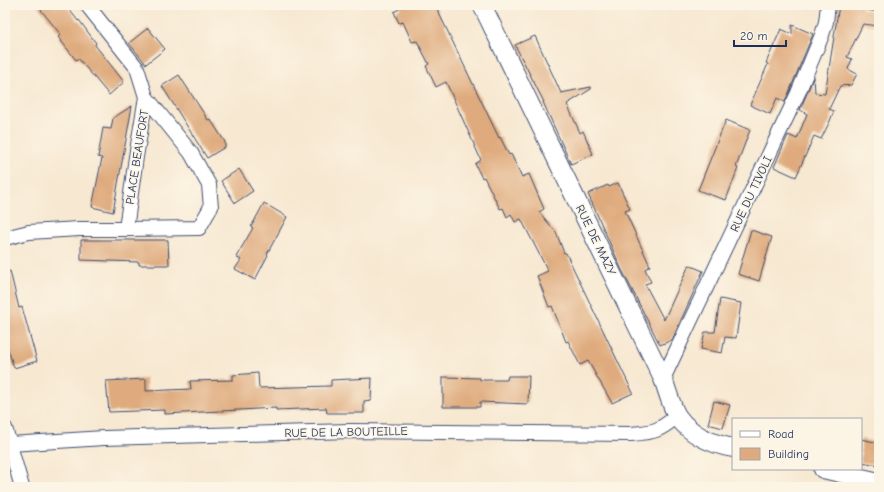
<svg xmlns="http://www.w3.org/2000/svg" width="884" height="492" font-family="'Comic Neue',sans-serif">
<style>
.building{fill:#dfab7e}
.lines{fill:none;stroke-linecap:round;stroke-linejoin:round}
.minor-casing{stroke:#3c4b6f;stroke-width:16}
.tertiary-casing{stroke:#3c4b6f;stroke-width:20}
.minor{stroke:#fff;stroke-width:14}
.tertiary{stroke:#fff;stroke-width:18}
.labels{text-anchor:middle;dominant-baseline:central;stroke-width:3.5;stroke-linejoin:round;paint-order:stroke}
.street-label{font-size:12px;fill:#1b2f5e;stroke:#fcf5e5}
</style>
<rect width="100%" height="100%" fill="#fcf5e5"/>
<filter id="ink" filterUnits="userSpaceOnUse"><feTurbulence type="fractalNoise" baseFrequency=".025" numOctaves="2"/><feDisplacementMap in="SourceGraphic" scale="8" xChannelSelector="R" yChannelSelector="G"/><feConvolveMatrix kernelMatrix="1 2 1 2 8 2 1 2 1" color-interpolation-filters="sRGB"/></filter>
<filter id="wash" filterUnits="userSpaceOnUse"><feTurbulence type="fractalNoise" baseFrequency=".012" numOctaves="4" result="noise"/><feDisplacementMap in="SourceGraphic" scale="16" xChannelSelector="R" yChannelSelector="G"/><feGaussianBlur stdDeviation="0.9" result="paint"/><feColorMatrix in="noise" values="0 0 0 0 0 0 0 0 0 0 0 0 0 0 0 0 0 1.4 0 .05"/><feComposite in="paint" operator="in"/></filter>
<g filter="url(#wash)">
<rect width="100%" height="100%" fill="#f7e8d1"/>
<g id="blocks">
<!-- building -->
<path class="building" d="M37 5H66L78 21 79 20 96 43 95 45 124 82 109 95 78 58 76 60 58 37 61 35Z
M406 5H435L499 138 500 137 509 155 511 154 522 177 529 174 544 209 539 212 556 232 564 253H566L576 274 633 393 612 403 588 361 580 365 568 341 566 342 552 306 549 307 537 276 548 271 521 219 515 222 511 214 507 217 503 208 500 209 484 177 482 178 475 164 481 160 446 82 436 87 426 66 429 64 417 41 412 42 403 22 399 23 394 12Z
M839 5H862V9L879 12V26L863 24 847 57 852 59 848 69 857 74 851 85 840 86 829 109 834 111 830 121 821 139 814 136 796 177 774 167 788 135 797 139 807 114 800 110 814 76 815 93 825 94Z
M792 25 813 34 785 102 777 98 770 114 750 105 768 64 766 63 781 29 792 34Z
M148 28 165 49 146 64 129 43Z
M535 36 561 93 591 87V89L567 104 580 133 583 131 593 154 571 164 543 102H544L515 45Z
M179 75 208 120 210 119 225 142V147L207 158 162 86Z
M132 106 113 212 92 207 102 158 98 157 103 128 111 129 113 118Z
M726 120 750 130 736 167 738 168 726 200 708 194 698 190Z
M239 169 253 191 235 203 221 181Z
M618 183 630 209 625 211 650 266 645 269 651 282 645 284 664 320 689 265 703 271 672 340 660 345 621 268 588 194 608 185 609 187Z
M264 203 287 217 267 254 268 255 255 280 235 269 241 260 236 257 253 228 251 227Z
M751 230 772 237 759 281 738 274Z
M81 240H168L169 265H139V262L81 260Z
M10 271 19 308 22 307 37 361 14 368 5 340V272Z
M720 299 741 303 736 338 725 337 722 353 701 349 705 332H715Z
M258 373 259 388 331 386V380L372 378 371 400 364 401V413H327L326 408 276 410V408L165 414V410L109 412 106 381 146 379V391L191 389 190 381 233 380V375Z
M508 376H529L528 404 480 402V407H443V377L480 378V380H507Z
M714 401 730 405 723 428 708 424Z
M861 439 879 443V465L861 462Z"/>
</g>
</g>
<g filter="url(#ink)">
<use href="#blocks" fill-opacity="0" stroke="#3c4b6f" stroke-width="1"/>
<g class="lines">
<defs>
<path id="minor" d="M126 229 136 157 146 97
M5 238 29 232 79 229H126L199 228 211 207 209 185 191 153 146 97 137 68 87 5
M663 379 798 93 822 35 826 22 828 5
M5 428 22 487
M10 444 104 438 350 431 631 434C655 432 659 431 677 416"/>
<path id="tertiary" d="M482 5 663 379C667 389 672 409 678 417 691 435 712 444 733 448
M823 469 879 482"/>
</defs>
<!-- minor casing -->
<use href="#minor" class="minor-casing"/>
<!-- tertiary casing -->
<use href="#tertiary" class="tertiary-casing"/>
<!-- minor -->
<use href="#minor" class="minor"/>
<!-- tertiary -->
<use href="#tertiary" class="tertiary"/>
</g>
</g>
<g class="labels">
<!-- street labels -->
<g class="street-label">
<text transform="translate(137 157) rotate(-81)">PLACE BEAUFORT</text>
<text transform="translate(751 194) rotate(-65)">RUE DU TIVOLI</text>
<text transform="translate(596 240) rotate(64)">RUE DE MAZY</text>
<text transform="translate(346 432) rotate(-1)">RUE DE LA BOUTEILLE</text>
</g>
</g>
<!-- margin -->
<rect width="884" height="492" fill="none" stroke="#fcf5e5" stroke-width="20"/>
<!-- legend -->
<rect x="732" y="418" width="130" height="52" fill="#fcf5e5" stroke="#a2a6af"/>
<rect x="740" y="431" width="20" height="6" fill="#ffffff" stroke="#a2a6af"/>
<text x="768" y="438" font-size="12" fill="#1b2f5e">Road</text>
<rect x="740" y="448" width="20" height="12" fill="#dfab7e" stroke="#a2a6af"/>
<text x="768" y="458" font-size="12" fill="#1b2f5e">Building</text>
<!-- scale -->
<path d="M734 40v6h52v-6" fill="none" stroke="#1b2f5e" stroke-width="2"/>
<text x="740" y="40" font-size="12" fill="#1b2f5e" stroke="#fcf5e5" stroke-width="3" paint-order="stroke">20 m</text>
</svg>
